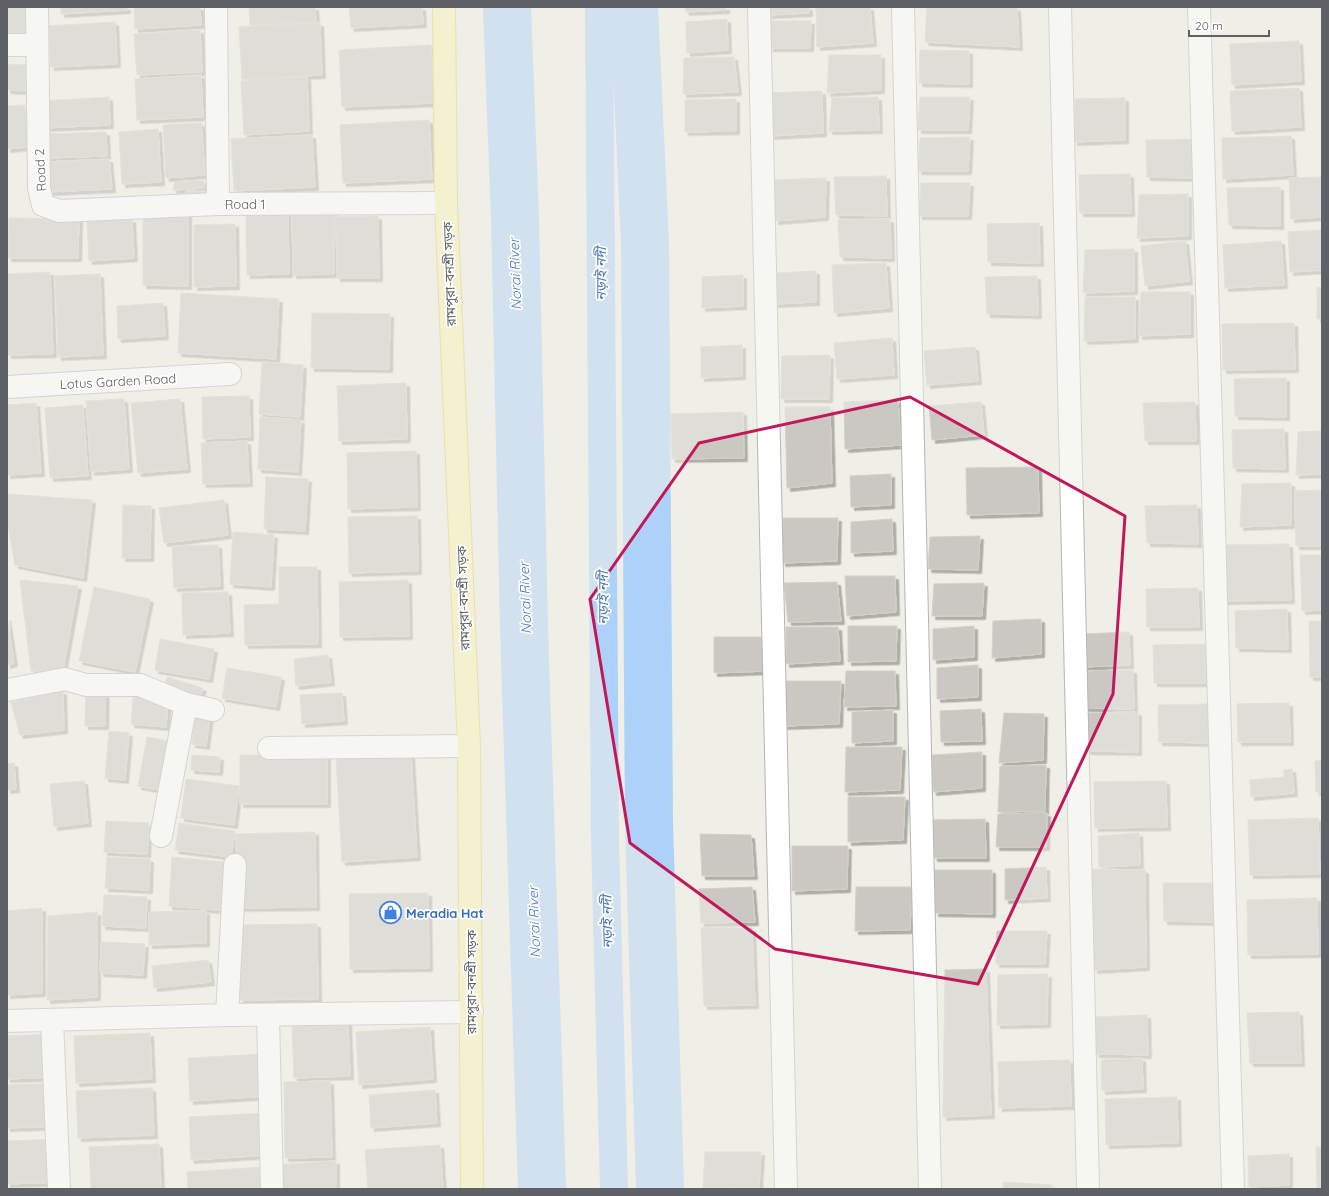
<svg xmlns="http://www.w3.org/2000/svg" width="1329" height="1196" font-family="Quicksand,'Noto Sans Bengali',sans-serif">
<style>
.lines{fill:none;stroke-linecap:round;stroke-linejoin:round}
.canal{stroke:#add1f9;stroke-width:28}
.river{stroke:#add1f9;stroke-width:48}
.building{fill:#cbc8c4;stroke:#d4d0c5;filter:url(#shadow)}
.minor-casing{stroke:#b4b6ba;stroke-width:24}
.major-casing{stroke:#e8ce67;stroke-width:24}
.minor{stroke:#fff;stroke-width:22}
.major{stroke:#f9f4b1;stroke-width:22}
.marked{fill:none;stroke:#c2185b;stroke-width:3;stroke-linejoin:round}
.labels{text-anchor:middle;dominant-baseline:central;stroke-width:3.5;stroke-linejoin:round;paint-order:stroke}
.street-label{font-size:13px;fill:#5e6166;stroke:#fff}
.shop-label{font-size:13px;font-weight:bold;fill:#366cbe;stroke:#fff;text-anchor:start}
.water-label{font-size:14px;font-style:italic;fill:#4d77b3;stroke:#fff}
</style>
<defs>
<filter id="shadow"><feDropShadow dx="3.5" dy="3.5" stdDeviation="0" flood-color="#0004"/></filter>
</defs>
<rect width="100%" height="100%" fill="#efeee7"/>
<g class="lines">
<!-- canal -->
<path class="canal" d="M599 7 605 838 614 1189"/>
<!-- river -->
<path class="river" d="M507 7 515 219 524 627 542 1189
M634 7 645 244 649 825 660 1189"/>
</g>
<!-- building -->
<path class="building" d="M7 7H26V33L7 32Z
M61 7H127V10L61 14Z
M134 7H200L201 25 135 29Z
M249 7H315L316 22 250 25Z
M349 7H422L423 24 351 28Z
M685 7H726V10L686 12Z
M768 7H809V13L768 15Z
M816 7H870L873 43 817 47Z
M927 7 1017 8 1019 47 925 42Z
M727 19 728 50 687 53 686 22Z
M770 21H811L810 48H770Z
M115 22 117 64 51 67 48 26Z
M320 23 322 75 242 79 239 27Z
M200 30 202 72 137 75 134 34Z
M1299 41 1301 81 1232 85 1230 44Z
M431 45 435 103 342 107 339 50Z
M920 50 969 51V84L919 83Z
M829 55H881V90L827 93Z
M734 57 738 92 683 94 684 58Z
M7 64 27 65 25 91 7 90Z
M201 75 203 117 137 120 135 79Z
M307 77 309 131 244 135 241 81Z
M1299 88 1301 127 1232 131 1230 91Z
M822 91 823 133 771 136 770 93Z
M109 97 110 125 44 128 43 101Z
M878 97 879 130 829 131 832 98Z
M920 97H970L968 130H918Z
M1125 98V140L1074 142 1075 99Z
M736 99V131L685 132V100Z
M25 105 29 147 7 149V106Z
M429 120 432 179 343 183 340 125Z
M201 123 205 175 166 178 163 125Z
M158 129 161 182 122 184 119 132Z
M106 132 107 156 47 158 46 134Z
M312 135 315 187 234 191 231 139Z
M1291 136 1293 175 1223 179 1222 138Z
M970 137 968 171H918L920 138Z
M1198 139 1199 178 1147 177 1146 140Z
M109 159 112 189 46 192 45 162Z
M1130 174 1131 213H1080L1079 175Z
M886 176 887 216 836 215 834 177Z
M1322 177V217L1291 219 1289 178Z
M826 178 825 217 775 221 773 180Z
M204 180V188L173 190 175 182Z
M921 183H970L968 216H919Z
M1280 187V226L1229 225 1227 188Z
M186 191H213V202H186Z
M1188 194V236L1137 238 1139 195Z
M334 212V274L293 275 292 213Z
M143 213H188V286L143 285Z
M246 213H288L289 274 247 275Z
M378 216 379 278H337L336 217Z
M9 218 79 219 78 258H8Z
M132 219 134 258 89 261 87 221Z
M890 219 891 258 840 257 838 220Z
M1039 223 1040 263 988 262 987 224Z
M235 224 236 286 194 287V225Z
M1322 230V270L1290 272 1288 232Z
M1185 241 1189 281 1145 286 1141 246Z
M1281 241 1284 285 1225 288 1223 245Z
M1134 249V291L1083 293 1085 250Z
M886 263 889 308 834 313 832 265Z
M816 271V302L775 304V273Z
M50 272 53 354 8 355 7 274Z
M100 274 103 355 58 357 55 276Z
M743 275V306L702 308V277Z
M1037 276 1038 315 987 314 985 277Z
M1322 287V319H1317V288Z
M1141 292H1190V334L1139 336Z
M181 293 279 299 276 359 178 353Z
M1085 297H1135V339L1084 341Z
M163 303 165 336 118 339 117 306Z
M312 313 390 314 389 369 311 368Z
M1294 323 1295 369 1223 370 1222 324Z
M892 338 894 375 837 379 834 343Z
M742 345V376L701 378V347Z
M975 347 978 381 927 385 924 351Z
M830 355 829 399H781L782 356Z
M262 362 303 365 300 417 259 414Z
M1286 378V417L1235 416 1234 379Z
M406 383 407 439 339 441 337 386Z
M249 396 250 437 203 439 202 397Z
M124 399 129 469 91 472 86 401Z
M180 399 187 469 138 473 131 403Z
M898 400 901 445 845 449 844 402Z
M981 402 984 435 932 440 929 406Z
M1195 402 1196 441H1145L1143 403Z
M36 403 41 473 7 475V405Z
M83 405 88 476 50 478 45 408Z
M785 407H830L832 483 787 488Z
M743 412 744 458 672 459 671 414Z
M260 417 301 420 298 472 258 469Z
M1284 429 1285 469 1233 468 1232 430Z
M1322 431V474L1296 475 1298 432Z
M247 441 249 483 203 484 201 443Z
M416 451 417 507 348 509 347 453Z
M1038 467 1039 513 967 515 966 468Z
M891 474V505L851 507 850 476Z
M266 477 308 479 305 531 264 529Z
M1291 483V525L1240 527 1242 484Z
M1322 490V546H1296L1295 491Z
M7 494 92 500 83 578 15 565 7 520Z
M224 500 228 535 164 543 159 508Z
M123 505 151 506 150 558H122Z
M1197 505 1198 544 1147 543 1145 506Z
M417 516 418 571 349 573 348 517Z
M783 518H838L837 561 782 563Z
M892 519 893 551 851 553V522Z
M233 532 274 535 271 587 230 584Z
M980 536 978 570 928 569 930 537Z
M1289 544 1291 600 1221 601 1219 545Z
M218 545 220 586 174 588 172 546Z
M1300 555H1322V610L1302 611Z
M279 567H317L318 644 245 645 244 605 279 604Z
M845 576H895L896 612 847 616Z
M20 580 78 586 63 670 31 671Z
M408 580 409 636 340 637 339 582Z
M837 582 841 621 788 622 784 583Z
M984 583 982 616H932L934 584Z
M94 587 150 599 135 672 79 661Z
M1198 588 1199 627H1147L1146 589Z
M228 592 230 633 183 635 182 593Z
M1287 609 1288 649 1236 648 1235 611Z
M7 617 14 663 7 665Z
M1041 619V654L992 658 993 621Z
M1309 621H1322V677H1310Z
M848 626H897L896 661 848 662Z
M974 626V657L933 660V629Z
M786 627H838L840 661 786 664Z
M1129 632 1130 665 1082 667 1081 634Z
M714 637H766L768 671 714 673Z
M160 639 214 649 209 679 155 670Z
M1205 644V683H1154L1153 645Z
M328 655 331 682 296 686 294 659Z
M978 665V697L937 699V668Z
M227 668 281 677 276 707 222 698Z
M1133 670 1134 709 1082 708 1081 671Z
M846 671H895L896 706 844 707Z
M86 676H106L105 726H85Z
M167 677 203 688 198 704 162 692Z
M785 681H841L839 724 784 726Z
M134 687 168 699 166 727 131 724Z
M63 691 64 730 20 735 11 702Z
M342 693 344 721 302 724 300 695Z
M1289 703 1290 742H1238L1237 704Z
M1210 704 1211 743 1159 742 1158 705Z
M981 709 982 741 941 742 940 711Z
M893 710V741L852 743V712Z
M1138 712V752L1087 751 1086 713Z
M195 713 210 714 206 746 192 744Z
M1004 713 1044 714 1043 760 999 763Z
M109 731 129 733 125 780 105 778Z
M147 737 169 741 160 790 138 786Z
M846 747H902L900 790 845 792Z
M982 752V788L933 792 932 755Z
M411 754 417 857 342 862 336 758Z
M192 755 220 757 219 772 191 770Z
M240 755 327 756V804H240Z
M1322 760V792H1316L1315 761Z
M14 763 16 789 7 790V764Z
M1046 765 1045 811 998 812 1000 766Z
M1292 769 1294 793 1251 797 1250 780 1284 777V770Z
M186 779 239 786 234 825 181 818Z
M84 781 88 823 54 827 50 784Z
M1166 781 1167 827 1095 828 1094 782Z
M848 797H905L903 840 848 842Z
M1047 813 1046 847H996L998 814Z
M1318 818 1320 874 1250 875 1248 820Z
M985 819 986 858H934L933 820Z
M106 821 149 823 147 854 104 852Z
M179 823 235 831 231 857 175 850Z
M315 832 316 907 238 908 236 834Z
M1139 833 1140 865 1099 867 1098 836Z
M700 834 751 835 754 876H702Z
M792 846H848L847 889 792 891Z
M107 857 150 859 149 890 105 888Z
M172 857 234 863 230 911 169 906Z
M1046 867 1047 898 1005 900V869Z
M1091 869 1145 870 1146 967 1094 970Z
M934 870H992V914L935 913Z
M1163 883H1215V922L1164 921Z
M752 887 755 922 701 923 699 889Z
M856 887H912L910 930 855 931Z
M428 893 429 968 350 969 349 894Z
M104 895 147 897 146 928 102 926Z
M1317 898 1318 954 1248 955 1247 900Z
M42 908V993L7 995V911Z
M206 911V943L149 945V912Z
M97 912V997L47 1000 48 916Z
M317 924 318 999 240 1000 239 925Z
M701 928H752L755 1005 704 1006Z
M997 931H1047L1045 964H996Z
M101 942 145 944 143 975 100 973Z
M208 960 211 982 154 988 152 966Z
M986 969 991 1115 943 1117 945 970Z
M1048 974 1047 1024 997 1025 998 975Z
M1299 1012 1301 1063H1250L1247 1013Z
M1147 1015 1148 1055 1096 1054 1095 1017Z
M348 1022 350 1076 294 1078 292 1025Z
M430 1027 433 1079 359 1085 356 1032Z
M150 1033 152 1079 76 1083 74 1036Z
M58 1034 60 1077 7 1079V1036Z
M265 1054 268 1096 190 1101 188 1058Z
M1142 1058 1143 1089 1102 1091 1101 1060Z
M1070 1060 1071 1106 999 1108 998 1062Z
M330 1081 332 1157 285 1158 284 1082Z
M62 1083 64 1126 7 1128V1085Z
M152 1088 154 1135 78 1138 76 1091Z
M435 1090 437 1123 371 1128 369 1095Z
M1177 1097 1178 1143 1106 1145 1105 1099Z
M266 1113 269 1155 191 1160 189 1117Z
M61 1139 63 1182 7 1184V1141Z
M159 1144 161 1188 91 1189 89 1147Z
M440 1145 443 1189H368L365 1150Z
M1316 1147H1322V1189H1317Z
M705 1152H761L759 1187 703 1188Z
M1289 1154V1185L1249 1187 1248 1156Z
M336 1161V1189H275L274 1165Z
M264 1167 265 1189H188L187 1172Z
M1004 1182 1052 1185V1189H1003Z"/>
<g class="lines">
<defs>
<path id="minor" d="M37 7 39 188 43 205 59 211 218 204
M216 7 218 204 446 203
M759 7 786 1189
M903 7 930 1189
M1060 7 1088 1189
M1199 7 1233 1189
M7 45H37
M7 387 230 374
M7 690 65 679 86 685H140L186 704 213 710
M269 748 469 746
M161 836 186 704
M227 1015 235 865
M268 1015 272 1189
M52 1020 59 1189
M7 1021 227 1015 472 1012"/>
<path id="major" d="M444 7 446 203 469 746 472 1189"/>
</defs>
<!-- minor casing -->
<use href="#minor" class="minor-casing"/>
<!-- major casing -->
<use href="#major" class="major-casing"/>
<!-- minor -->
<use href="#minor" class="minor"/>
<!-- major -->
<use href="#major" class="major"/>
</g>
<!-- marked area -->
<path d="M0 0H1329V1196H0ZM910 397 1125 516 1113 694 978 984 775 949 630 843 590 599 699 443Z" fill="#efeee7" fill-opacity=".55" fill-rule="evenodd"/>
<path class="marked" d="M910 397 1125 516 1113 694 978 984 775 949 630 843 590 599 699 443Z"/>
<!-- icons -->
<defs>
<symbol id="shop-ring" viewBox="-11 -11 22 22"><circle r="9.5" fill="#fff" stroke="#3f7fe0" stroke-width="1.5"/><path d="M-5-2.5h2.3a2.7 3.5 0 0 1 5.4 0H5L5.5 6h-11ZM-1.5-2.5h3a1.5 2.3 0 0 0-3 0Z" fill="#3f7fe0"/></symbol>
</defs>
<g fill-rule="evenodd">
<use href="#shop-ring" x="378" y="900" width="25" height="25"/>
</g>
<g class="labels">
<!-- street labels -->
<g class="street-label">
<text transform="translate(40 170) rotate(-93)">Road 2</text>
<text x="245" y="204">Road 1</text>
<text transform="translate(449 274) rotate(-92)">রামপুরা-বনশ্রী সড়ক</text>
<text transform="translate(118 381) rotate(-3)">Lotus Garden Road</text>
<text transform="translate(463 598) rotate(-92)">রামপুরা-বনশ্রী সড়ক</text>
<text transform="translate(471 982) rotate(-90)">রামপুরা-বনশ্রী সড়ক</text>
</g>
<!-- shop labels -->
<g class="shop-label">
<text x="406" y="913">Meradia Hat</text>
</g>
<!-- water labels -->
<g class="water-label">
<text transform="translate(515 274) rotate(-92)">Norai River</text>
<text transform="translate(601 274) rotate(-90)">নড়াই নদী</text>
<text transform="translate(525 598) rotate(-92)">Norai River</text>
<text transform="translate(603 598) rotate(-90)">নড়াই নদী</text>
<text transform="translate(534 922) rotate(-92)">Norai River</text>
<text transform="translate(607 922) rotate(-91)">নড়াই নদী</text>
</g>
</g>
<!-- border -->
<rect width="1329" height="1196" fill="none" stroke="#5e6166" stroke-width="16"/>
<!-- scale -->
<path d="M1189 30v6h80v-6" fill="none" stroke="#5e6166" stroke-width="2"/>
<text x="1195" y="30" font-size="12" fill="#5e6166" stroke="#ffffff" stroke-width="3" paint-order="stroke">20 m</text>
</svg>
